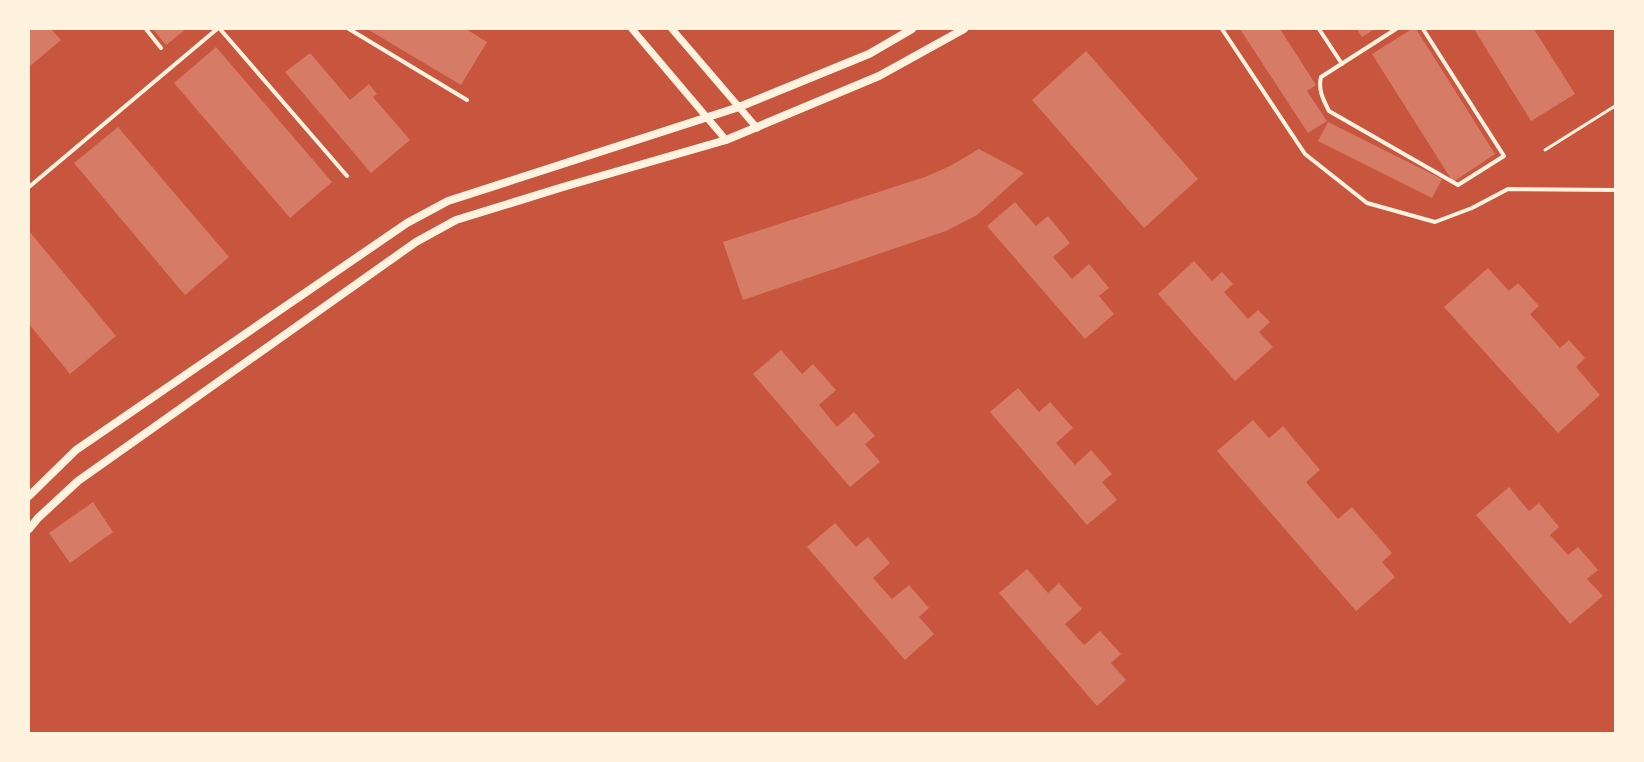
<svg xmlns="http://www.w3.org/2000/svg" width="1644" height="762" font-family="'Titillium Web',sans-serif">
<style>
.building{fill:#d67c66}
.lines{fill:none;stroke-linecap:round;stroke-linejoin:round}
.service{stroke:#fff3e0;stroke-width:3}
.minor{stroke:#fff3e0;stroke-width:4}
.tertiary{stroke:#fff3e0;stroke-width:7}
.secondary{stroke:#fff3e0;stroke-width:8}
</style>
<rect width="100%" height="100%" fill="#c8553d"/>
<!-- building -->
<path class="building" d="M29 29H51L61 40 29 67Z
M153 29H186L166 45Z
M367 29H466L487 42 461 85Z
M1240 29H1280L1316 85 1307 91 1327 121 1308 133Z
M1357 29H1375L1362 37Z
M1412 29H1416L1495 154 1453 182 1372 54Z
M1474 29H1534L1575 94 1531 121Z
M216 47 332 182 290 218 174 83Z
M1086 51 1198 179 1144 228 1032 100Z
M310 53 350 100 369 84 377 94 373 97 410 140 371 173 285 72Z
M1328 122 1442 179 1432 198 1318 141Z
M118 127 229 257 185 295 74 163Z
M979 149 1024 173 977 215 946 231 743 300 723 242 925 177 950 166Z
M1015 202 1036 226 1048 216 1070 243 1053 257 1072 279 1089 264 1109 288 1099 296 1114 314 1085 339 987 226Z
M29 231 116 336 70 374 29 324Z
M1194 261 1212 281 1222 272 1233 284 1224 292 1248 319 1258 310 1270 322 1259 332 1273 347 1235 381 1158 294Z
M1488 268 1509 291 1518 283 1539 306 1530 314 1560 348 1569 340 1585 358 1576 367 1600 395 1558 433 1444 307Z
M781 350 802 374 813 364 836 390 819 405 837 427 854 412 875 436 865 444 880 462 850 487 753 374Z
M1018 388 1039 412 1050 402 1073 428 1056 443 1075 465 1091 450 1112 474 1102 482 1117 500 1087 525 990 412Z
M1253 420 1269 438 1283 426 1320 470 1306 482 1338 519 1352 507 1392 553 1382 562 1395 577 1356 611 1217 451Z
M1509 487 1529 511 1539 503 1559 527 1550 535 1568 555 1578 547 1598 570 1587 579 1603 596 1570 624 1476 515Z
M93 502 113 532 70 563 49 533Z
M835 523 856 547 868 537 890 563 873 578 892 599 909 585 929 608 919 617 934 634 905 660 807 547Z
M1027 569 1048 593 1059 583 1082 609 1065 624 1084 645 1100 631 1121 654 1111 663 1126 680 1097 706 999 593Z"/>
<g class="lines">
<!-- service -->
<path class="service" d="M1545 150 1615 106"/>
<!-- minor -->
<path class="minor" d="M146 29 161 48
M220 29 347 176
M349 29 467 100
M1222 29 1305 154 1367 203 1435 222 1472 208 1508 189 1615 190
M1319 29 1342 64
M1396 29 1321 77C1318 90 1323 99 1329 111L1458 185 1504 156 1423 29
M29 187 217 29"/>
<!-- tertiary -->
<path class="tertiary" d="M632 29 726 140
M672 29 757 128"/>
<!-- secondary -->
<path class="secondary" d="M29 496 76 450 407 223 448 201 739 107 869 54 912 29
M29 529 38 518 78 481 416 242 456 220 563 187 726 140 879 76 964 29"/>
</g>
<!-- border -->
<rect width="1644" height="762" fill="none" stroke="#fff3e0" stroke-width="60"/>
</svg>
